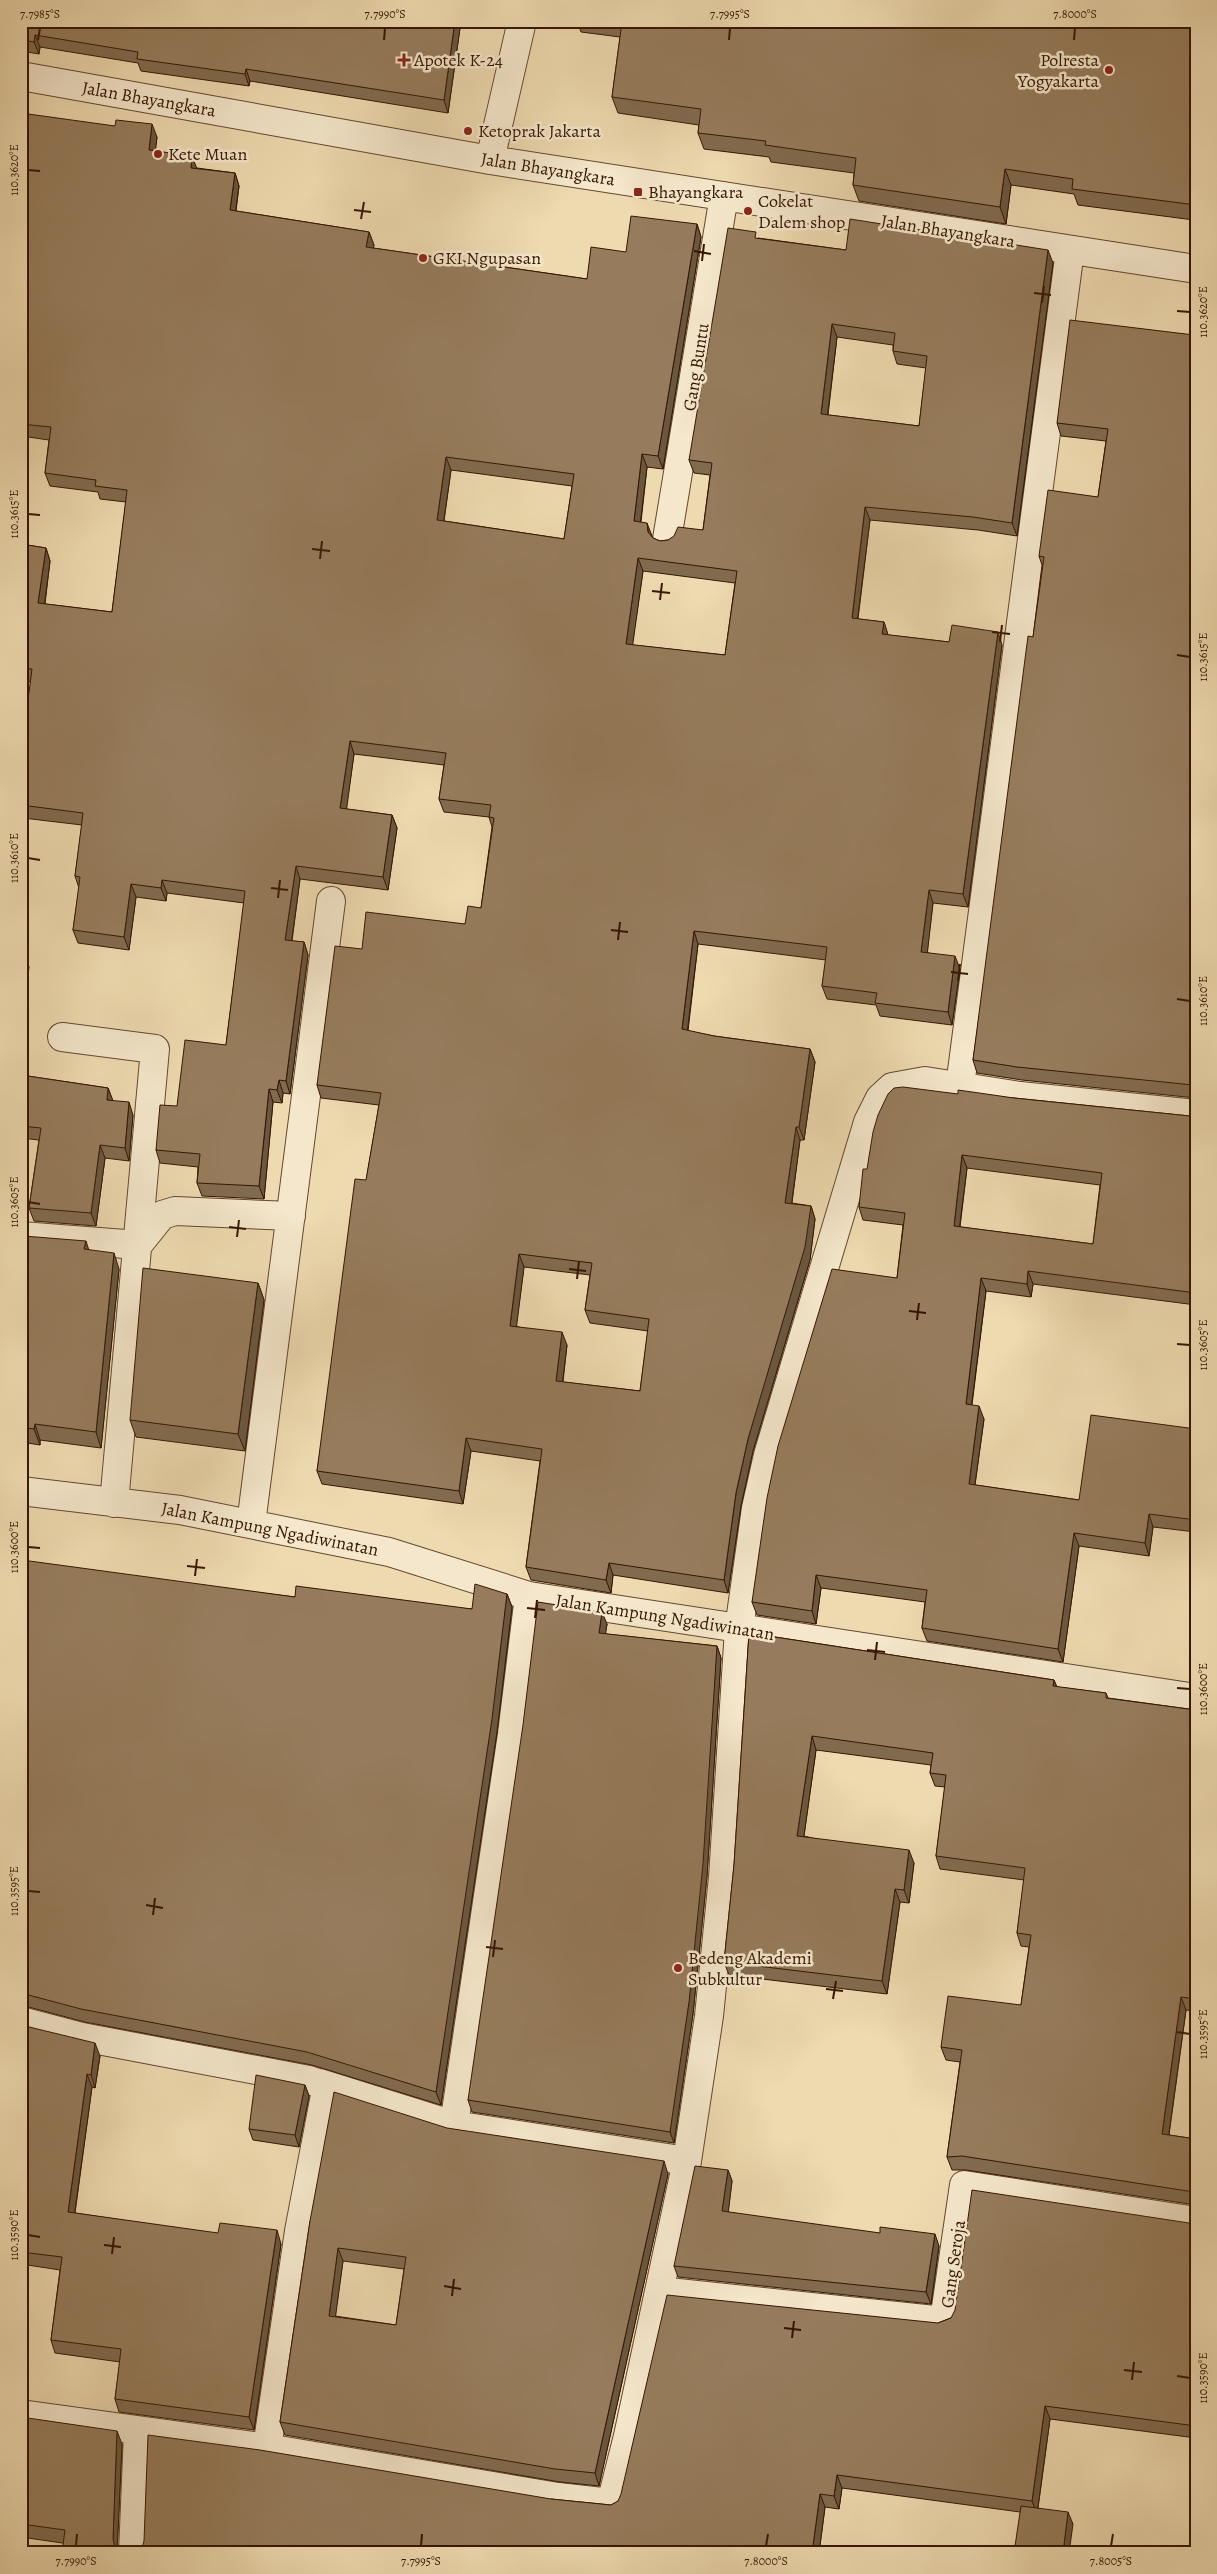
<svg xmlns="http://www.w3.org/2000/svg" width="1217" height="2574" font-family="Alegreya,serif">
<style>
.lines{fill:none;stroke-linecap:round;stroke-linejoin:round}
.minor-casing{stroke:#64472e;stroke-width:30}
.minor{stroke:#f4e7cb;stroke-width:28}
.wall{fill:#816b4f;stroke:#361603;fill-rule:evenodd}
.shaded-wall{fill:#695740;stroke:#361603}
.building{fill:#967c5c;stroke:#361603;fill-rule:evenodd}
.ticks{fill:none;stroke:#361603;stroke-width:2}
.poi-dot{fill:#8f2418;stroke:#f4e7cb;stroke-width:2}
.labels{text-anchor:middle;dominant-baseline:central;stroke-width:5;stroke-linejoin:round;paint-order:stroke}
.poi-label{font-size:18px;fill:#361603;stroke:#f4e7cb;text-anchor:start}
.street-label{font-size:18px;fill:#361603;stroke:#f4e7cb}
.neatline{fill:none;stroke:#361603;stroke-width:2}
.ticks-label{font-size:12px;text-anchor:middle;fill:#361603}
</style>
<rect width="100%" height="100%" fill="#eedaaf"/>
<filter id="stains"><feTurbulence type="fractalNoise" baseFrequency=".004" numOctaves="4"/><feColorMatrix values="0 0 0 0 .2 0 0 0 0 .09 0 0 0 0 .02 0 0 0 .5 -.17"/></filter>
<radialGradient id="worn" r=".72"><stop offset=".6" stop-color="#630" stop-opacity="0"/><stop offset="1" stop-color="#630" stop-opacity=".3"/></radialGradient>
<g class="lines">
<defs>
<path id="minor" d="M21 76 490 160 1196 269
M490 160 522 21
M667 539 724 196
M62 1037 155 1049 114 1503
M960 1086 1070 250
M21 1236 138 1245 162 1215 175 1211 291 1216
M21 1491 180 1510 389 1552 529 1596 1196 1698
M251 1524 331 901
M21 2021 82 2037 309 2080 324 2085 326 2090 299 2231 267 2448
M320 2083 454 2125 687 2161
M454 2125 512 1734 529 1596
M659 2291 944 2321 964 2185 1196 2221
M21 2414 267 2448 558 2497 611 2503 628 2436 687 2161 709 2016 723 1877 739 1629 756 1508 768 1455 868 1122 880 1098 892 1087 925 1081 1020 1096 1196 1114
M133 2553 138 2432"/>
</defs>
<!-- minor casing -->
<use href="#minor" class="minor-casing"/>
<!-- minor -->
<use href="#minor" class="minor"/>
</g>
<!-- wall -->
<path class="wall" d="M21 21H461L448 113 250 81 249 86 141 71 138 63 40 47 39 54 21 51Z
M577 21H1196V224L1194 220 1078 205 1074 194 1011 185 1006 224 859 201 853 185 854 173 771 162 769 157 704 149 698 133 699 125 618 113 612 97 620 37 581 32Z
M21 113 157 137 155 151 197 168 235 173 239 186 236 211 369 232 374 245 373 248 587 279 626 252 697 224 701 237 663 469 647 467 641 522 652 536 653 538 660 541 668 540 703 530 710 475 694 473 689 460 758 238 846 250 1053 263 1017 536 978 530 870 520 858 619 884 622 888 635 949 642 1002 645 968 907 933 903 927 952 960 969 952 1025 880 1016 876 1005 827 999 822 986 826 960 698 944 688 1031 714 1036 810 1049 815 1062 804 1140H800L792 1203 811 1206 815 1219 810 1260 753 1451 741 1506 728 1593 613 1575 611 1593 531 1580 526 1567 540 1461 471 1451 463 1504 322 1484 317 1471 379 1105 321 1098 317 1085 362 949 465 924 481 908 492 827 489 817 444 812 439 799 444 765 354 754 346 809 392 815 397 828 388 890 300 879 292 941 304 942 308 955 290 1094 283 1093 282 1103 273 1102 264 1199 202 1196 197 1183 198 1167 160 1163 156 1150 177 1106 226 1045 244 903 167 893 166 901 136 897 129 950 78 943 73 930 79 888 75 876 82 825 23 818 21 813V780L27 729 25 722 31 682 21 680V544L46 548 50 561 45 604 112 612 126 502 100 499 98 492 50 486 45 473 49 440 21 436ZM837 337 893 345V351L897 364 926 368 919 426 828 415ZM451 470 572 486 564 539 444 521ZM643 571 735 583 725 655 632 645ZM524 1267 590 1275 585 1310 590 1323 648 1331 640 1391 563 1382 567 1345 516 1326Z
M1196 332V1098L1022 1080 977 1073 973 1060 1033 637 1042 565 1039 556 1098 497 1106 441 1061 436 1057 423 1194 335Z
M21 1075 108 1088 113 1101 133 1115 129 1161 105 1158 96 1226 34 1221 29 1208 39 1140 21 1138Z
M958 1094 1014 1098 1190 1116 1196 1115V1305L1033 1284 1031 1297 986 1291 972 1405 984 1419 975 1485 1079 1500 1196 1429V1532L1153 1527 1149 1556 1079 1546 1063 1662 927 1641 922 1628 925 1602 821 1588 816 1624 757 1615 752 1602 897 1278 903 1225 863 1220 859 1207 867 1169ZM967 1168 1100 1185 1093 1244 960 1227Z
M89 1250 119 1269 101 1448 40 1440V1445L21 1442V1255Z
M258 1283 264 1300 245 1451 136 1437 130 1420Z
M21 1564 295 1597 472 1609 507 1594 512 1607 497 1732 441 2105 312 2065 85 2022 25 2006H21Z
M607 1624 605 1634 717 1646 721 1658 707 1876 693 2014 674 2143 472 2112 468 2100Z
M749 1633 1054 1680 1057 1687 1106 1693 1108 1698 1196 1710V2011L1186 2010 1169 2135 1196 2139V2205L966 2170H952L947 2157 960 2062 946 2060 941 2047 1021 2005 1029 1947 1021 1946 1017 1933 1024 1880 940 1869 936 1856 945 1787 935 1786 930 1773 931 1765 816 1750 804 1836 914 1863 909 1903 900 1902 887 1994 729 1975 724 1962 734 1865Z
M21 2025 100 2056 95 2088 92 2087 75 2213 281 2244 254 2430 119 2412 115 2399 120 2362 55 2353 51 2340 60 2270 21 2264Z
M305 2085 309 2096 299 2147 253 2140 249 2129Z
M728 2170 732 2181 728 2212 939 2246 931 2304 678 2277 674 2266Z
M668 2174 599 2486 560 2482 285 2435 280 2422 310 2221ZM343 2261 404 2269 396 2325 335 2316Z
M1189 2223H1196V2438L1050 2419 1038 2508 1073 2524 1020 2512 842 2488 839 2509 825 2507 819 2553 551 2499 611 2505 938 2323Z
M21 2417 122 2444 117 2551 21 2537Z"/>
<!-- shaded-wall -->
<path class="shaded-wall" d="M455 21H461L448 113 444 100Z
M35 35 40 47 39 54 34 42Z
M246 69 250 81 249 86 245 74Z
M152 124 157 137 154 163 149 150Z
M192 156 197 169 191 168Z
M1005 169 1011 185 1006 224 1000 207Z
M235 173 239 186 234 223 230 210Z
M697 224 701 237 663 469 658 456Z
M369 232 374 245 371 260 366 247Z
M1048 250 1053 263 1017 536 1012 523Z
M832 324 837 337 826 427 821 414Z
M642 454 647 467 639 534 634 521Z
M446 457 451 470 442 533 437 520Z
M865 507 870 520 856 631 852 618Z
M647 523 652 536 653 545 648 532Z
M46 548 50 561 43 616 38 603Z
M638 558 643 571 631 657 626 644Z
M884 622 888 635 882 634Z
M998 632 1002 645 968 907 963 894Z
M350 741 354 754 345 821 340 808Z
M392 815 397 828 388 890 383 877Z
M296 866 300 879 290 953 285 940Z
M162 880 167 893 166 901 161 888Z
M131 884 136 897 129 950 124 937Z
M929 890 933 903 926 965 921 952Z
M694 931 698 944 686 1042 682 1029Z
M304 942 308 955 290 1094 286 1081Z
M25 954 29 967 21 1029V980Z
M955 956 960 969 952 1025 948 1012Z
M810 1049 815 1062 804 1140 799 1127Z
M279 1080 283 1093 282 1103 277 1090Z
M108 1088 113 1101 107 1100Z
M269 1089 273 1102 264 1199 259 1186Z
M129 1102 133 1115 129 1161 125 1148Z
M796 1127 800 1140 790 1215 785 1203Z
M100 1145 105 1158 96 1226 91 1213Z
M962 1155 967 1168 958 1239 954 1226Z
M811 1206 815 1219 810 1260 753 1451 741 1506 728 1593 724 1580 736 1493 748 1439Z
M86 1241 91 1257 84 1249Z
M114 1253 119 1269 101 1448 96 1432Z
M519 1254 524 1267 515 1339 510 1326Z
M1028 1271 1033 1284 1031 1297 1027 1284Z
M981 1278 986 1291 970 1417 966 1404Z
M258 1283 264 1300 245 1451 238 1434Z
M562 1332 567 1345 561 1394 556 1381Z
M979 1406 984 1419 973 1498 969 1484Z
M35 1424 40 1440V1445L34 1429Z
M466 1438 471 1451 463 1504 459 1491Z
M1149 1514 1153 1527 1149 1556 1145 1543Z
M1074 1533 1079 1546 1063 1662 1058 1649Z
M609 1563 613 1575 611 1593 606 1580Z
M816 1575 821 1588 816 1624 812 1611Z
M507 1594 512 1607 497 1732 441 2105 436 2092Z
M602 1612 607 1624 604 1645 599 1633Z
M717 1646 721 1658 707 1876 693 2014 674 2143 670 2132Z
M1054 1680 1059 1693 1053 1686Z
M812 1736 816 1750 802 1849 797 1836Z
M909 1850 914 1863 909 1903 904 1890Z
M895 1889 900 1902 887 1994 882 1981Z
M1181 1997 1186 2010 1167 2147 1162 2134Z
M95 2043 100 2056 95 2088 91 2075Z
M87 2074 92 2087 73 2225 68 2212Z
M305 2085 309 2096 299 2147 295 2135Z
M664 2161 668 2174 599 2486 595 2473Z
M728 2170 732 2181 727 2223 722 2211Z
M277 2230 281 2244 254 2430 249 2417Z
M935 2234 939 2246 931 2304 926 2292Z
M338 2248 343 2261 334 2328 329 2316Z
M1045 2406 1050 2419 1037 2514 1032 2501Z
M117 2431 122 2444 117 2553 115 2548 113 2539Z
M837 2475 842 2488 839 2509 834 2496Z
M820 2494 825 2507 819 2553H812Z
M1068 2512 1073 2524 1069 2553H1063Z"/>
<!-- building -->
<path class="building" d="M21 21H455L444 100 246 69 245 74 137 59 138 52 35 35 34 42 21 40Z
M615 21H1196V205L1072 189 1073 179 1005 169 1000 207 853 185 856 158 765 145 766 141 698 133 701 109 612 97 622 22Z
M21 113 115 126 116 120 152 124 149 150 192 156 191 168 235 173 230 210 369 232 366 247 587 279 591 247 626 252 631 216 697 224 658 456 642 454 634 521 647 523 648 532 653 538 660 541 668 540 674 536 678 527 703 530 712 463 689 460 728 228 756 232 755 238 846 250 850 219 1048 250 1012 523 973 517 865 507 852 618 884 622 882 634 949 642 952 625 998 632 963 894 929 890 921 952 955 956 948 1012 875 1003 877 993 822 986 827 947 694 931 682 1029 714 1036 810 1049 799 1127H796L785 1203 811 1206 805 1247 748 1439 736 1493 724 1580 609 1563 606 1580 526 1567 542 1449 466 1438 459 1491 317 1471 355 1179 366 1180 381 1093 317 1085 335 946 362 949 366 912 465 924 468 906 481 908 494 818 489 817 491 805 439 799 446 753 350 741 340 808 392 815 383 877 296 866 285 940 304 942 286 1081 279 1080 277 1090 269 1089 259 1186 197 1183 200 1154 156 1150 160 1105 177 1106 185 1040 226 1045 245 891 162 880 161 888 131 884 124 937 73 930 80 877 75 876 83 813 21 805V780L28 723 25 722 32 669 21 668V544L46 548 38 603 112 612 127 490 95 486 96 480 45 473 51 427 21 424ZM832 324 895 333 893 351 927 356 919 426 821 414ZM446 457 574 474 564 539 437 520ZM638 558 737 571 725 655 626 644ZM519 1254 592 1263 585 1310 649 1319 640 1391 556 1381 562 1332 510 1326Z
M1196 208V219H1194Z
M1070 320 1194 335 1195 331 1196 332V1086L1193 1085 1017 1067 973 1060 1028 636 1033 637 1044 557 1039 556 1048 490 1098 497 1108 429 1057 423Z
M21 954H25L21 980Z
M21 1075 108 1088 107 1100 129 1102 125 1148 100 1145 91 1213 29 1208 41 1128 21 1126Z
M903 1087 958 1094V1090L1014 1098 1190 1116 1196 1115V1293L1028 1271 1027 1284 981 1278 966 1404 979 1406 969 1484 1079 1500 1091 1415 1196 1429V1520L1149 1514 1145 1543 1074 1533 1058 1649 922 1628 927 1590 816 1575 812 1611 752 1602 767 1498 778 1446 832 1269 897 1278 905 1213 859 1207 863 1169H867L873 1132 878 1115 888 1094 894 1088ZM962 1155 1102 1173 1093 1244 954 1226Z
M24 1236 86 1241 84 1249 114 1253 96 1432 35 1424 34 1429 21 1427V1255Z
M143 1268 258 1283 238 1434 130 1420Z
M22 1560 295 1597 296 1586 472 1609 475 1584 507 1594 492 1719 436 2092 307 2052 81 2009 21 1993V1564Z
M538 1602 602 1612 599 1633 717 1646 703 1864 689 2002 670 2132 468 2100 523 1725Z
M749 1633 1054 1680 1053 1686 1106 1693V1698L1196 1710V1999L1181 1997 1162 2134 1196 2139V2193L1194 2192 962 2156 947 2157 962 2050 941 2047 948 1996 1021 2005 1031 1935 1017 1933 1025 1868 936 1856 946 1775 930 1773 933 1753 812 1736 797 1836 909 1850 904 1890 895 1889 882 1981 724 1962 734 1865Z
M21 2025 95 2043 91 2075 87 2074 68 2212 218 2233 220 2223 277 2230 249 2417 115 2399 121 2349 51 2340 62 2257 21 2252Z
M256 2075 305 2085 295 2135 249 2129Z
M334 2092 447 2128 664 2161 595 2473 555 2469 280 2422 310 2221ZM338 2248 406 2257 396 2325 329 2316Z
M695 2166 728 2170 722 2211 880 2233V2227L935 2234 926 2292 674 2266Z
M972 2190 1189 2223H1196V2426L1045 2406 1032 2501 837 2475 834 2496 820 2494 812 2553H137L142 2548 144 2541 148 2435 260 2450 551 2499 611 2505 618 2501 621 2494 667 2295 938 2323 951 2318 955 2310Z
M21 2417 117 2431 113 2539 115 2548 119 2553H62L65 2530 21 2524Z
M1021 2506 1068 2512 1063 2553H1014Z"/>
<!-- ticks -->
<path class="ticks" d="M38 40 40 28M384 40 385 28M729 40 730 28M1074 40 1075 28M28 170 40 171M354 210 371 212M361 219 364 202M694 251 711 254M702 261 704 244M1034 293 1051 295M1042 303 1044 286M1177 311 1190 312M28 514 40 515M312 549 330 551M320 559 322 541M652 591 670 593M660 600 662 583M992 632 1010 634M1000 642 1002 625M1177 655 1190 657M28 858 40 860M271 888 288 890M278 898 280 880M611 930 628 932M618 940 620 922M951 972 968 974M958 981 960 964M1177 999 1190 1001M28 1202 40 1204M229 1227 246 1229M237 1237 239 1220M569 1269 586 1271M577 1279 579 1261M909 1311 926 1313M917 1320 919 1303M1177 1344 1190 1345M28 1547 40 1548M187 1566 205 1568M195 1576 197 1559M527 1608 545 1610M535 1618 537 1600M867 1650 885 1652M875 1660 877 1642M1177 1688 1190 1689M28 1891 40 1892M146 1905 163 1908M153 1915 155 1898M486 1947 503 1949M493 1957 495 1940M826 1989 843 1991M833 1999 836 1981M1177 2032 1190 2034M28 2235 40 2237M104 2245 121 2247M112 2254 114 2237M444 2286 461 2289M452 2296 454 2279M784 2328 801 2330M792 2338 794 2321M1124 2370 1142 2372M1177 2376 1190 2378M1132 2380 1134 2362M76 2546 77 2534M421 2546 422 2534M766 2546 768 2534M1111 2546 1113 2534"/>
<!-- markers -->
<g class="poi-dot">
<path d="M401.5 52.5h5v5h5v5h-5v5h-5v-5h-5v-5h5z"/>
<circle cx="1109" cy="70" r="5"/>
<circle cx="468" cy="131" r="5"/>
<circle cx="158" cy="154" r="5"/>
<rect x="633" y="187" width="10" height="10" rx="2.5"/>
<circle cx="748" cy="211" r="5"/>
<circle cx="423" cy="258" r="5"/>
<circle cx="678" cy="1968" r="5"/>
</g>
<g class="labels">
<!-- poi labels -->
<g class="poi-label">
<text x="414" y="60">Apotek K-24</text>
<text x="1099" y="60" text-anchor="end">Polresta<tspan x="1099" dy="21">Yogyakarta</tspan></text>
<text x="478" y="131">Ketoprak Jakarta</text>
<text x="168" y="154">Kete Muan</text>
<text x="648" y="192">Bhayangkara</text>
<text x="758" y="201">Cokelat<tspan x="758" dy="21">Dalem shop</tspan></text>
<text x="433" y="258">GKI Ngupasan</text>
<text x="688" y="1958">Bedeng Akademi<tspan x="688" dy="21">Subkultur</tspan></text>
</g>
<!-- street labels -->
<g class="street-label">
<text transform="translate(149 99) rotate(10)">Jalan Bhayangkara</text>
<text transform="translate(548 169) rotate(9)">Jalan Bhayangkara</text>
<text transform="translate(948 231) rotate(9)">Jalan Bhayangkara</text>
<text transform="translate(696 367) rotate(-81)">Gang Buntu</text>
<text transform="translate(270 1529) rotate(11)">Jalan Kampung Ngadiwinatan</text>
<text transform="translate(665 1617) rotate(9)">Jalan Kampung Ngadiwinatan</text>
<text transform="translate(953 2264) rotate(-82)">Gang Seroja</text>
</g>
</g>
<!-- margin -->
<rect width="1217" height="2574" fill="none" stroke="#eedaaf" stroke-width="55"/>
<rect x="28" y="28" width="1162" height="2518" class="neatline"/>
<g class="ticks-label">
<text x="40" y="18">7.7985°S</text>
<text x="385" y="18">7.7990°S</text>
<text x="730" y="18">7.7995°S</text>
<text x="1075" y="18">7.8000°S</text>
<text transform="translate(14 170) rotate(-90)" y="4">110.3620°E</text>
<text transform="translate(1203 312) rotate(-90)" y="4">110.3620°E</text>
<text transform="translate(14 514) rotate(-90)" y="4">110.3615°E</text>
<text transform="translate(1203 657) rotate(-90)" y="4">110.3615°E</text>
<text transform="translate(14 858) rotate(-90)" y="4">110.3610°E</text>
<text transform="translate(1203 1001) rotate(-90)" y="4">110.3610°E</text>
<text transform="translate(14 1202) rotate(-90)" y="4">110.3605°E</text>
<text transform="translate(1203 1345) rotate(-90)" y="4">110.3605°E</text>
<text transform="translate(14 1547) rotate(-90)" y="4">110.3600°E</text>
<text transform="translate(1203 1689) rotate(-90)" y="4">110.3600°E</text>
<text transform="translate(14 1891) rotate(-90)" y="4">110.3595°E</text>
<text transform="translate(1203 2034) rotate(-90)" y="4">110.3595°E</text>
<text transform="translate(14 2235) rotate(-90)" y="4">110.3590°E</text>
<text transform="translate(1203 2378) rotate(-90)" y="4">110.3590°E</text>
<text x="76" y="2565">7.7990°S</text>
<text x="421" y="2565">7.7995°S</text>
<text x="766" y="2565">7.8000°S</text>
<text x="1111" y="2565">7.8005°S</text>
</g>
<rect width="100%" height="100%" filter="url(#stains)"/>
<rect width="100%" height="100%" fill="url(#worn)"/>
</svg>
